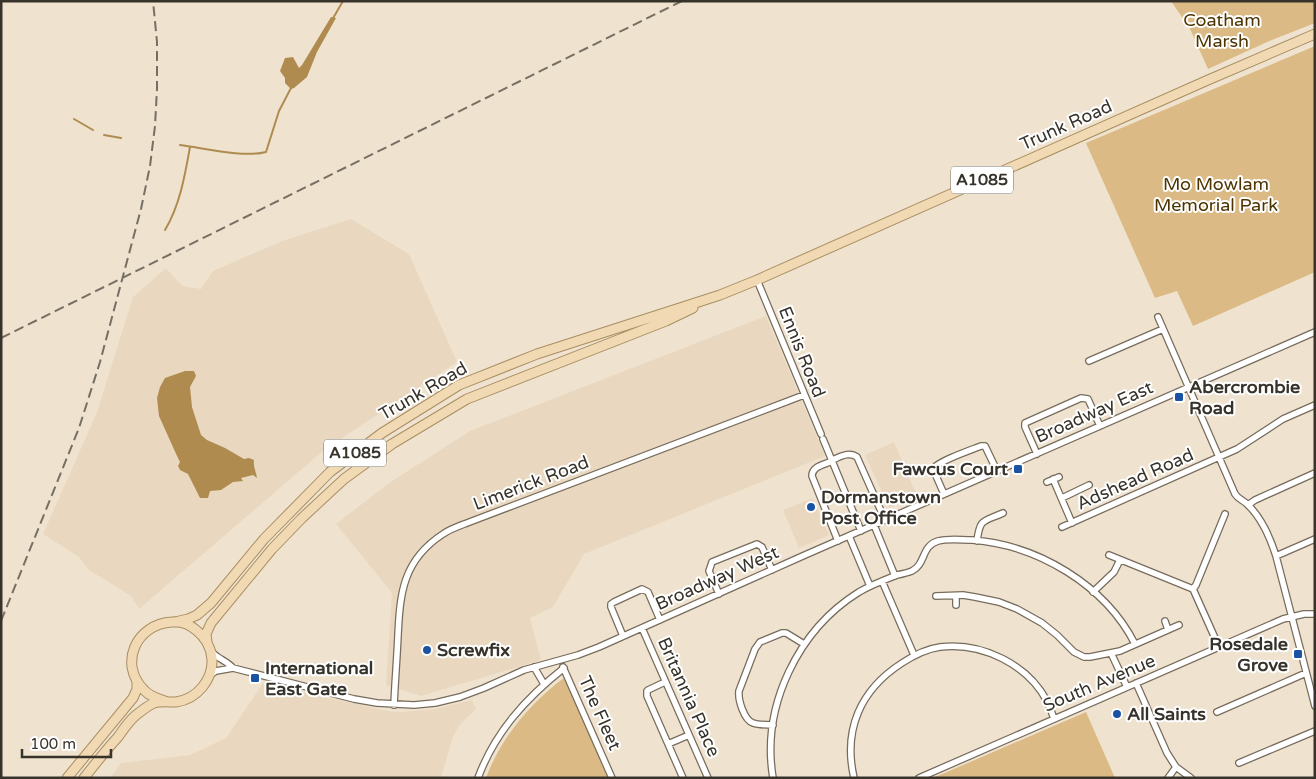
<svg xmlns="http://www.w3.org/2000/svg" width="1316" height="779" font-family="'Varela Round',sans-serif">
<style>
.built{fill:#e9d8bf}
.green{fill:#dbba85}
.water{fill:#af8b50}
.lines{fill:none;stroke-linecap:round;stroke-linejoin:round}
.stream{stroke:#af8b50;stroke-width:2}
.minor-casing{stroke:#776c5c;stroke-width:8}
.primary-casing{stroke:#a98e62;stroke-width:11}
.minor{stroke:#fff;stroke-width:5.5}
.primary{stroke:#f0d9b3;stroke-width:9}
.rail{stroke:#766f63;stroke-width:2;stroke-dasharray:10 5;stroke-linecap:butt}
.poi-dot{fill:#1b53a4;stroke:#fff;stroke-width:2}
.labels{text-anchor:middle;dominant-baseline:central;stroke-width:4;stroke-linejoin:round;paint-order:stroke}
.shield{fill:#fff;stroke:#73706b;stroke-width:1}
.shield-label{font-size:16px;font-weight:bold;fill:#37332b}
.park-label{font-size:18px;fill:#4d3401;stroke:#fff}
.street-label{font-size:18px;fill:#37332b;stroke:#fff}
.poi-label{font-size:18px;font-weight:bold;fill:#37332b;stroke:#fff;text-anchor:start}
</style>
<rect width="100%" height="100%" fill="#efe3d0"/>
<!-- built -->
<path class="built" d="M351 219 409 254 457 362 324 450 139 609 131 596 89 570 79 557 43 534 97 412 133 297 166 268 182 286 201 289 213 271 282 241Z
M766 316 825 456 584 554 553 607 530 618 541 660 421 696 386 685 392 593 336 524 389 483 470 431Z
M894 442 917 496 889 508 865 455Z
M813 498 829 535 799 548 783 510Z
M263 683 387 711 402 712 435 709 472 700 476 709 461 723 453 737 441 778H110L121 763 190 755 226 738Z"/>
<!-- green -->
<path class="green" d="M1171 1H1315V23L1267 42 1208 69 1190 29Z
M1315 46V272L1193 326 1177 291 1155 298 1086 143Z
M564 678 608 778H486C500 739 531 702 564 678Z
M1086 712 1115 778H933Z"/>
<!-- water -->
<path class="water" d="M331 17 336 18 317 52 307 77 294 88 291 89 285 83V78L280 71 285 58 293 57 299 68 302 65Z
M185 371H194L196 376 190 387 192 407 201 435 207 440 225 448 244 459 249 458 254 460C253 467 256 471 257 478L253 475 241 478 243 481 233 482 221 490 210 491 208 498H200L188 474 180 470 178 466 180 462 177 456 159 416 157 398 160 387 165 378Z"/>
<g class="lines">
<!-- stream -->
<path class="stream" d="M332 20 343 1
M74 119 93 130
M104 135 121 138
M180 145C204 148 243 158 266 152L279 111 291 88
M165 230C180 205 185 175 190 147"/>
<defs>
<path id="minor" d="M757 280 821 434
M1158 317 1235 494C1238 499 1243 500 1247 504 1262 518 1270 537 1276 556L1315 706
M1089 361 1163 329
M823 439 861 531
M1037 454 1025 427V423L1081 398 1088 399 1100 426
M832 460C840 457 849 451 857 457L885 520
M832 461C824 465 812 466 812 476L838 541
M1053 479 1072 523
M1047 482 1059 477
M944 494 933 469C938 461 971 450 981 446H985L997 471
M1062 498 1089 485
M1248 505 1255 500 1315 473
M874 525 895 576
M1062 527 1237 449 1283 419 1315 405
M849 536 870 586
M977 541C980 518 983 522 1003 513
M1109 555 1193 589 1219 647
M1276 556 1315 539
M882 581 914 655
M1193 589 1196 585 1225 514
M1093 592 1114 572 1120 560
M719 594 709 571 712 562 757 544 762 547 772 570
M936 596 963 595 975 597 999 602 1017 609 1042 623 1057 635 1074 652 1084 657H1090L1120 651 1179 625
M956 596V605
M1165 621 1168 630
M642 628 708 778
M623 636 611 607V604L614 602 642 589 648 592 660 620
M212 652C218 659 227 661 233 668
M1111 653 1127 687
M534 667 544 684
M563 667 612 778
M210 675 216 671 233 668 354 699 377 703 414 705 435 703 460 697 484 688 524 670 578 655 599 647 805 555 1315 332
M665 682 648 690 647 691V696L683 778
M1136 683 1167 753 1176 767 1191 778
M394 705C395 682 397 658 398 635 400 593 403 560 443 534 450 529 459 526 467 523L804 395
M1217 712 1306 673
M773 725C766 725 759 725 753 723 744 720 738 700 739 691L755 649 760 642 782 633H786L804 644
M668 744 689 735
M1239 763 1315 731
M478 778C495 732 526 698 564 668
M773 778C761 706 798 630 859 592 871 585 884 580 897 575 902 574 907 573 912 571 926 564 921 546 938 541 949 538 961 540 972 540 1038 545 1105 585 1135 644
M854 778C843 730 860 690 902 663 914 655 926 649 940 647 982 642 1027 664 1047 701 1050 707 1052 713 1054 719
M919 778 1283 619 1304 614H1315
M1168 778 1176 767"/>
<path id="primary" d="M175 622 188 619 197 615 211 603 264 539 330 472 382 433 459 385 537 354 720 295 757 280 1208 80 1315 34
M207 642 206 634 211 623 272 549 302 518 344 479 392 444 467 399 666 321 693 308
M67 778 133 698 137 689V681
M84 778C95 764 106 750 118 737 123 730 128 722 135 716 140 712 147 706 154 703 161 701 169 702 176 702 197 699 213 680 212 659 211 648 205 637 196 630 190 625 181 621 172 622 136 624 118 664 144 690 150 697 159 699 168 702"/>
</defs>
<!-- minor casing -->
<use href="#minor" class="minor-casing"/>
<!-- primary casing -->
<use href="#primary" class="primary-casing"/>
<!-- minor -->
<use href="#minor" class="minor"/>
<!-- primary -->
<use href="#primary" class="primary"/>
<!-- rail -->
<path class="rail" d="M1 338 682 1
M1 621 79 428 100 362 141 209 150 166 155 126 157 89V42L153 1"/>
</g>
<!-- markers -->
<g class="poi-dot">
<rect x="1174" y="392" width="10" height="10" rx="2.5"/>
<rect x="1013" y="464" width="10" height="10" rx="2.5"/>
<circle cx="811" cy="507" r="5"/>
<circle cx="427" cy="650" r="5"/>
<rect x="1293" y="649" width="10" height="10" rx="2.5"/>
<rect x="250" y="673" width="10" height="10" rx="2.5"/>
<circle cx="1117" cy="714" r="5"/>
</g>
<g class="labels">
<!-- shield labels -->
<g class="shield">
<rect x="951" y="166.5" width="62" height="27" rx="4"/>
<rect x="324" y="439.5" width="62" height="27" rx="4"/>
</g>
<g class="shield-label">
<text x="982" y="180">A1085</text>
<text x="355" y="453">A1085</text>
</g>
<!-- park labels -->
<g class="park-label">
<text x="1222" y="20">Coatham<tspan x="1222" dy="21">Marsh</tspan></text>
<text x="1216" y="184">Mo Mowlam<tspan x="1216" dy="21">Memorial Park</tspan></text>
</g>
<!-- street labels -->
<g class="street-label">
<text transform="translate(1066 125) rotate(-24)">Trunk Road</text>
<text transform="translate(802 352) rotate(68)">Ennis Road</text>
<text transform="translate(423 391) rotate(-30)">Trunk Road</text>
<text transform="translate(1094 412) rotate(-24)">Broadway East</text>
<text transform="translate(1135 479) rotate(-24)">Adshead Road</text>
<text transform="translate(531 483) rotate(-21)">Limerick Road</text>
<text transform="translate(717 578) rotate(-24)">Broadway West</text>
<text transform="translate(1099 683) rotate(-23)">South Avenue</text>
<text transform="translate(689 697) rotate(66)">Britannia Place</text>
<text transform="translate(600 713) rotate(66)">The Fleet</text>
</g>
<!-- poi labels -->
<g class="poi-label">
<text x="1189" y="387">Abercrombie<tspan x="1189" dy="21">Road</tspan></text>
<text x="1008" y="469" text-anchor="end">Fawcus Court</text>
<text x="821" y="497">Dormanstown<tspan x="821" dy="21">Post Office</tspan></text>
<text x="1288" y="644" text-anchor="end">Rosedale<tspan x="1288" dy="21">Grove</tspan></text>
<text x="437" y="650">Screwfix</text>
<text x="265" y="668">International<tspan x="265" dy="21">East Gate</tspan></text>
<text x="1127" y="714">All Saints</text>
</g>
</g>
<!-- border -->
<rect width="1316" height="779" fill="none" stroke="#37332b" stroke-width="5"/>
<!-- scale -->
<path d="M22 749v8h89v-8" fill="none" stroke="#37332b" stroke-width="2.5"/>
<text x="30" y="749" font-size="15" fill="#37332b" stroke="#ffffff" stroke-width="4" paint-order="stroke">100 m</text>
</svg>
